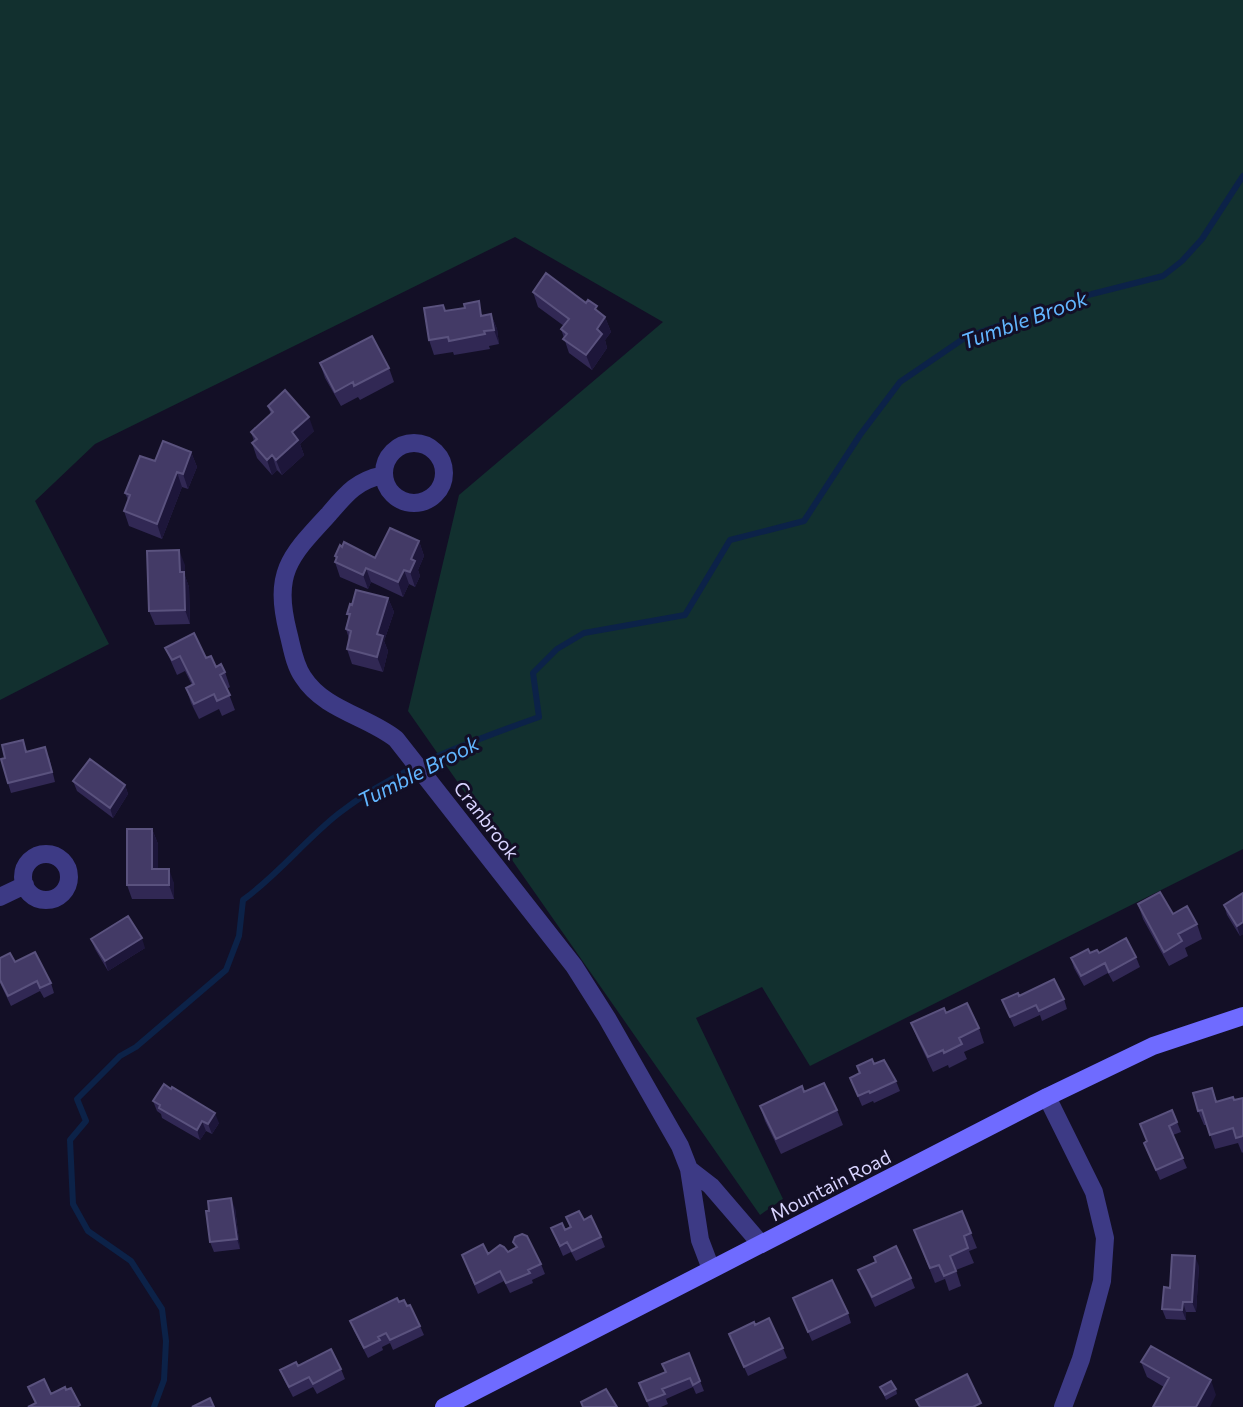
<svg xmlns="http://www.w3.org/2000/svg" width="1243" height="1407" font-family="Commissioner,sans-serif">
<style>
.green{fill:#12302f}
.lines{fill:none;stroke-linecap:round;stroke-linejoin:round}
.stream{stroke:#0c2248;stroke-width:6}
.minor{stroke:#3d3a85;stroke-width:18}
.secondary{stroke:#6f6bff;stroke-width:18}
.wall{fill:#312854}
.shaded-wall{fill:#1d163a}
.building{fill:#433a66;stroke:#5a527e;stroke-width:2}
.labels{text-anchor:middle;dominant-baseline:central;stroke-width:6;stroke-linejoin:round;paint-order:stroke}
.street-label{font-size:19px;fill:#d9d4ff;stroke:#130f26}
.water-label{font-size:21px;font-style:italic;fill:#62b6ff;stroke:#130f26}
</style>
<rect width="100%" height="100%" fill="#130f26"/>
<!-- green -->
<path class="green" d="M0 0H1243V849L810 1066 762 987 696 1018 783 1199 760 1215 408 711 459 495 663 322 515 237 95 444 35 501 109 644 0 700Z"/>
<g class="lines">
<!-- stream -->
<path class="stream" d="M154 1407 164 1380 166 1341 162 1309 131 1261 88 1231 73 1204 70 1140 86 1121 77 1099 120 1056 136 1047 226 970 239 936 243 900C278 875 304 841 338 814 397 768 469 742 539 717L533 673 557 649 584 633 685 615 730 540 804 521 860 435 900 382 966 337 1092 294 1163 276 1182 261 1202 239 1243 176"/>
<!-- minor -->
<path class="minor" d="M384 473a30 30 0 1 1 60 0a30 30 0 1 1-60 0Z
M384 475C357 480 346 494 329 514 290 556 273 572 288 632 292 647 294 664 303 677 324 710 367 716 396 739L574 966 607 1018 680 1146 689 1169 700 1240 711 1269
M23 877a23 23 0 1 1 46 0a23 23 0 1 1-46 0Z
M0 897 25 885
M1047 1097 1094 1192 1105 1238 1102 1281 1081 1359 1063 1407
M689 1169 711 1186 761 1244"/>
<!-- secondary -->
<path class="secondary" d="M444 1407 1047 1097 1153 1046 1243 1016"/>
</g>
<!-- wall -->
<path class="wall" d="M533 292 599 313 605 317 611 332 605 340 607 348 592 370 569 353 561 329 564 326 538 307Z
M491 314 497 329 499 344 489 346 490 349 454 355 453 352 434 355 429 340 484 315Z
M320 363 389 368 394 382 360 400 358 397 341 406 325 378Z
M268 406 314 431 300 444 304 455 282 475 277 470 272 475 257 458 252 443 254 441 251 432 271 415Z
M191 452 197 467 188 489 182 487 162 539 129 526 124 511 128 500 125 493Z
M419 541 424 556 418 570 420 576 415 587 409 584 403 597 371 582 368 589 340 577 335 562 336 560 335 556 342 547 375 558Z
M185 565V576L189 587 190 624 155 625 149 611Z
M388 598 394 612 384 641 388 651 383 672 352 664 347 649 349 639 346 629 349 618 347 614 352 605Z
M165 648 206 658 225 672 230 687 227 689 235 710 222 716 219 709 199 719 191 703 186 688 192 685 185 671 177 675Z
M27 752 49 757 55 782 11 793 8 783Z
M73 781 125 785 128 794 113 818 77 791Z
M152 829 158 844V869L174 883V899H132L127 885Z
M1243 893V934L1240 936 1227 915 1224 905Z
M1138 904 1173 914 1197 924 1202 939 1185 948 1188 956 1169 966 1143 919Z
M91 939 145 948 108 971 95 949Z
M1090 953 1136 957 1140 967 1113 982 1108 973 1084 986 1074 968 1071 958Z
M0 958 15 962 51 983 54 993 44 998 40 991 11 1006 0 983Z
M1019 996 1064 999 1067 1009 1042 1021 1040 1015 1014 1027 1002 1000Z
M946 1013 979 1028 984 1043 964 1052 967 1059 949 1068 948 1065 933 1072 917 1038 911 1023Z
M874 1064 896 1081 900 1091 874 1103 873 1101 862 1106 850 1078 860 1073Z
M1212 1088 1217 1102 1234 1100 1243 1098V1152L1242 1153 1238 1143 1215 1149 1207 1125H1204L1198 1111Z
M804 1092 837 1110 843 1125 781 1154 765 1121 760 1106Z
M153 1101 219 1123 212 1134 206 1131 200 1140 162 1118 161 1114 157 1111Z
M1177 1122 1181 1132 1173 1135 1187 1168 1160 1180 1144 1143 1147 1141 1140 1124Z
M235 1208 240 1249 214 1252 210 1242Z
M566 1217 584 1220 601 1237 605 1247 576 1261 571 1252 563 1256 551 1228 565 1230 570 1228Z
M914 1230 971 1233 977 1248 969 1251 974 1263 956 1270 961 1286 949 1291 945 1279 935 1283Z
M513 1242 541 1264 545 1274 532 1280 533 1283 510 1293 504 1281 478 1294 466 1265 488 1254 508 1252 516 1248Z
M1199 1266 1196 1312H1186V1320L1166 1319 1162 1309 1170 1288Z
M858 1270 911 1278 915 1288 875 1307 862 1280Z
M793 1298 848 1313 851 1323 812 1341Z
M399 1302 407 1306 420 1326 424 1335 393 1350 390 1343 382 1347 383 1350 368 1358 354 1331 350 1321Z
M755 1325 783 1348 787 1358 748 1376 729 1334Z
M689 1353 704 1391 696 1394 693 1387 666 1399 668 1404 661 1407H649L639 1383 666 1372 662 1364Z
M1141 1362 1216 1395 1164 1387 1147 1377Z
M298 1366 341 1369 345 1379 317 1394 313 1387 293 1397 284 1380 280 1370Z
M880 1387 896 1389 897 1394 886 1400Z"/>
<!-- shaded-wall -->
<path class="shaded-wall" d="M491 314 497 329 499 344 494 330Z
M605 317 611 332 605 340 607 348 592 370 586 355 597 329Z
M309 417 314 431 300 444 304 455 282 475 276 460 292 432Z
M191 452 197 467 188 489 183 474Z
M272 455 277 470 272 475 267 460Z
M177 472 182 487 162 539 157 524Z
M419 541 424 556 418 570 420 576 415 587 410 572 411 559Z
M179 550 185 565V576L189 587 190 624 185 610 180 572Z
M366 568 371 582 368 589 363 575Z
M404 570 409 584 403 597 398 582Z
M388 598 394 612 384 641 388 651 383 672 377 657V634Z
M125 785 128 794 113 818 110 808Z
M152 829 158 844V883L152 869Z
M169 869 174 883V899L169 885Z
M1243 922V934L1240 936 1237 926Z
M142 938 145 948 108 971 105 961Z
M215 1113 219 1123 212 1134 208 1124Z
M202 1121 206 1131 200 1140 197 1130Z
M231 1198 235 1208 240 1249 237 1239Z
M1195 1256 1199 1266 1196 1312 1192 1302Z
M1183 1302 1186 1312V1320L1182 1310Z
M1211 1380 1216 1395 1210 1407H1196Z"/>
<!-- building -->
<path class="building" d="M546 273 586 303 588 300 597 306 595 309 605 317 597 329 602 334 586 355 563 339 567 334 561 329 569 319 533 292Z
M479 301 481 316 491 314 494 330 484 331 485 334 449 341 448 337 429 340 424 308 443 305 445 311 465 308 464 304Z
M372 336 389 368 354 386 353 382 335 392 320 363Z
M285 390 309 417 292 432 298 440 276 460 272 455 267 460 252 443 257 439 251 432 273 412 268 406Z
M163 441 191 452 183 474 177 472 157 524 124 511 130 495 125 493 140 456 155 461Z
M390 528 419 541 411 559 415 561 410 572 404 570 398 582 366 568 363 575 335 562 337 557 335 556 340 545 342 547 344 542 375 558Z
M179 550 180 572H184L185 610 149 611 147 551Z
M356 590 388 598 377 634 383 636 377 657 347 649 351 631 346 629 350 614H347L350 604 352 605Z
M194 633 206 658 211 656 216 667 221 664 225 672 220 675 230 695 217 701 214 694 194 704 186 688 194 684 180 656 172 660 165 648Z
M23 740 26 752 45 747 52 772 8 783 1 759 5 758 2 745Z
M90 759 125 785 110 808 73 781Z
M127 829H152V869H169V885H127Z
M1160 892 1173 914 1187 906 1197 924 1178 934 1182 941 1164 952 1138 904Z
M1243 893V922L1237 926 1224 905Z
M128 916 142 938 105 961 91 939Z
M1126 938 1136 957 1109 972 1105 963 1081 976 1071 958 1088 949 1090 953 1097 950 1099 953Z
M35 952 51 983 40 988 37 981 8 996 0 980V958L10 953 15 962Z
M1054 979 1064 999 1039 1011 1036 1005 1010 1017 1002 1000 1018 993 1019 996Z
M967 1003 979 1028 959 1038 962 1044 944 1053 943 1050 928 1057 911 1023 944 1008 946 1013Z
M872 1059 874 1064 884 1060 896 1081 870 1093 869 1091 858 1096 850 1078 860 1073 857 1066Z
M824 1083 837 1110 776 1139 760 1106 802 1086 804 1092Z
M164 1084 171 1089 172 1087 215 1113 208 1124 202 1121 197 1130 159 1108 160 1105 153 1101Z
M1212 1088 1216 1102 1233 1097 1234 1100 1243 1098V1136L1236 1138 1233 1128 1210 1135 1202 1110 1198 1111 1193 1093Z
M1172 1110 1177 1122 1169 1126 1183 1158 1156 1170 1144 1143 1147 1141 1140 1124Z
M231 1198 237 1239 210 1242 206 1211H209L208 1201Z
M579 1211 584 1220 591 1216 601 1237 572 1251 567 1242 560 1246 551 1228 562 1223 565 1230 571 1227 566 1217Z
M962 1211 971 1233 964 1236 968 1248 950 1256 956 1271 944 1276 939 1265 930 1268 914 1230Z
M522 1234 527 1236 541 1264 528 1270 530 1273 506 1283 500 1271 475 1284 462 1255 483 1244 488 1254 500 1245 504 1247 508 1252 517 1247 513 1242 515 1237Z
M896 1246 911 1278 872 1297 858 1270 876 1262 874 1257Z
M1172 1255 1195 1256 1192 1302H1183L1182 1310 1162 1309 1164 1287 1170 1288Z
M832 1280 848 1313 808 1332 793 1298Z
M397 1298 399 1302 404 1300 407 1306 410 1305 420 1326 390 1340 386 1333 378 1337 380 1340 364 1348 350 1321Z
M769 1318 783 1348 744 1367 729 1334 754 1322 755 1325Z
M1151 1346 1211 1380 1196 1407H1153L1169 1378 1141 1362Z
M331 1349 341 1369 313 1384 309 1377 289 1387 280 1370 296 1362 298 1366Z
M689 1353 700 1381 693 1385 690 1378 662 1389 665 1394 647 1401 639 1383 666 1372 662 1364Z
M967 1374 981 1403 973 1407H920L916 1400Z
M44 1379 51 1394 65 1387 66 1390 71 1388 80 1405 77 1407H28L36 1403 28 1387Z
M891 1381 896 1389 885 1395 880 1387Z
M606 1389 617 1407H583L581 1402Z
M210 1398 214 1407H192Z"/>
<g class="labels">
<!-- street labels -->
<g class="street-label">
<text transform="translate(487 820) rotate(52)">Cranbrook</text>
<text transform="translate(830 1185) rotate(-27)">Mountain Road</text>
</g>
<!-- water labels -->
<g class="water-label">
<text transform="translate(1024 319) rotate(-20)">Tumble Brook</text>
<text transform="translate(418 771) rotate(-27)">Tumble Brook</text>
</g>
</g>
</svg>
